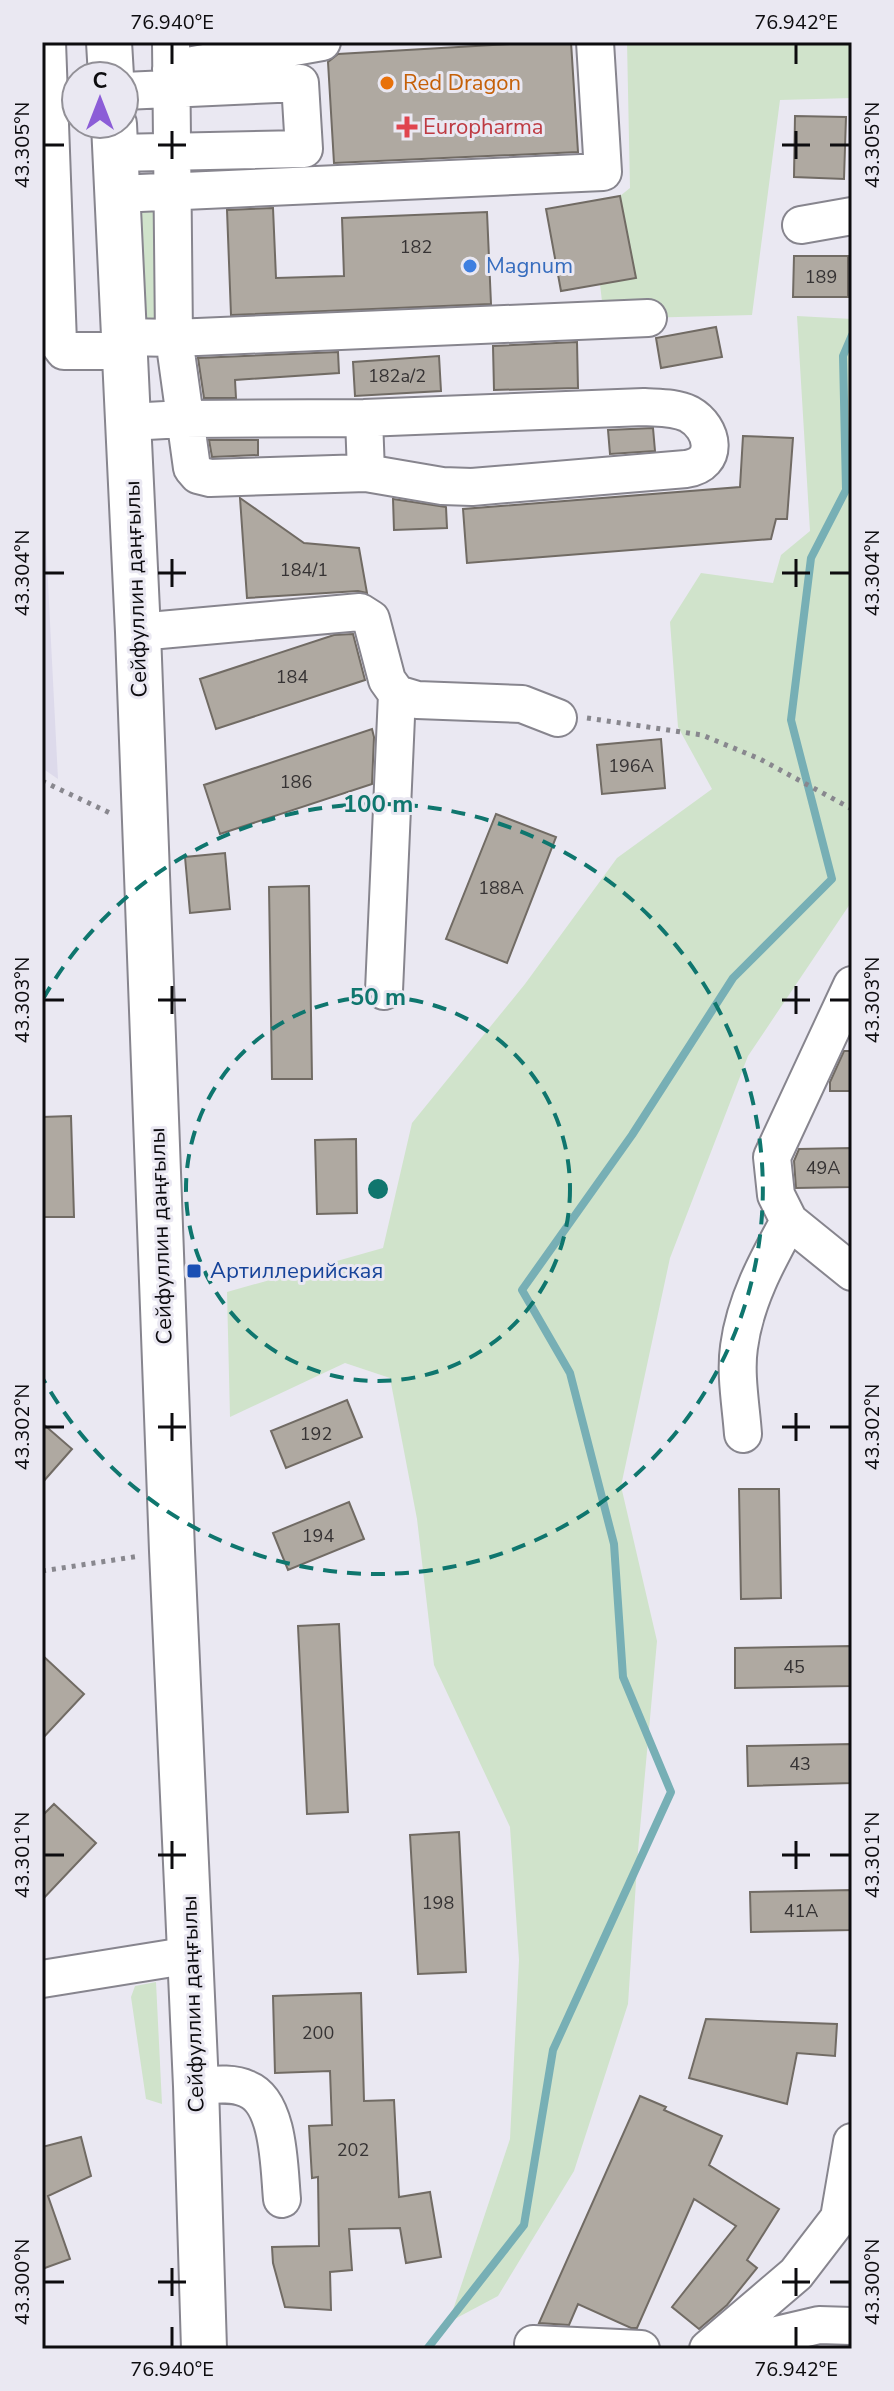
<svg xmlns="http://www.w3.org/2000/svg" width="894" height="2391" font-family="'Nunito Sans',sans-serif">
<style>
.built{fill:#dddaeb}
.green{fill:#d0e3cb}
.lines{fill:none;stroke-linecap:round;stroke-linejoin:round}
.stream{stroke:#77afb5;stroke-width:8}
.building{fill:#afa9a1;stroke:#716b64;stroke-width:2}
.minor-casing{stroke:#87858e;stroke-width:40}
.major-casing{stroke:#87858e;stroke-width:48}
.path{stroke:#88878e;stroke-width:5;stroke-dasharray:4 6;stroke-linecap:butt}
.minor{stroke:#fff;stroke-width:36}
.major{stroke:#fff;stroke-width:44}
.ticks{fill:none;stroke:#0d0c0f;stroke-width:3}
.ring{fill:none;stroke:#0f766e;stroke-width:4;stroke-dasharray:14 10}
.food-dot{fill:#e8710a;stroke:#eae8f2;stroke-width:3}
.health-dot{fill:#e0444e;stroke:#eae8f2;stroke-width:3}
.shop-dot{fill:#3f7fe0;stroke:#eae8f2;stroke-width:3}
.transit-dot{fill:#1a4fb4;stroke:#eae8f2;stroke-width:3}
.labels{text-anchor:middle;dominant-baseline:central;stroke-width:6;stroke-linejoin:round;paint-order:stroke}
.number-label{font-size:18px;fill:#363334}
.food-label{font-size:22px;fill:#c56008;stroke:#eae8f2;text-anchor:start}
.health-label{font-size:22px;fill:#be3a42;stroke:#eae8f2;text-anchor:start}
.shop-label{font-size:22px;fill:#366cbe;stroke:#eae8f2;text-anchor:start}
.street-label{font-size:22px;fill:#0d0c0f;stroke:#eae8f2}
.transit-label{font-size:22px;fill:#164399;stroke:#eae8f2;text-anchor:start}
.centre{fill:#0f766e;stroke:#eae8f2;stroke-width:4}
.ring-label{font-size:24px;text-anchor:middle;font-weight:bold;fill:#0f766e;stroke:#eae8f2;stroke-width:6;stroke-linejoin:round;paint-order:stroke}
.neatline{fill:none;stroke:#0d0c0f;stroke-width:3}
.ticks-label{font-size:20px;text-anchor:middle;fill:#0d0c0f}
</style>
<rect width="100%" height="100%" fill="#eae8f2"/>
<!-- built -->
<path class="built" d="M42 465 58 779 42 768Z"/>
<!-- green -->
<path class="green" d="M627 42H852V98L780 100 752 315 604 319 600 284 636 277 620 196 630 188Z
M171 208 173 327H132L130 212Z
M797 316 852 319V901L748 1056 670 1258 621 1486 657 1641 638 1851 628 2004 574 2171 498 2296 449 2322 510 2139 519 1960 510 1827 434 1665 417 1519 390 1378 345 1363 230 1417 227 1292 383 1248 412 1123 525 984 617 858 712 789 678 727 670 622 701 573 773 583 781 555 810 531Z
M156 1982 162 2104 146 2099 131 1997 135 1986Z"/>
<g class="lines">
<!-- stream -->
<path class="stream" d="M427 2349 524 2225 553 2050 671 1792 623 1677 614 1544 570 1373 522 1290 632 1135 733 978 832 879 791 720 811 558 846 490 843 356 852 335"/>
</g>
<!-- building -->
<path class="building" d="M542 42H571L578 152 334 163 328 62 338 54Z
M795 116 846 117 844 179 794 177Z
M620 196 636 278 561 291 546 209Z
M273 208 276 278 344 276 342 218 487 212 491 304 231 315 227 210Z
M794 256H848V297H793Z
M716 327 722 357 661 368 656 338Z
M577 342 578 388 494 390 493 346Z
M338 352 339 373 235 380 236 398H204L198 358Z
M439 356 441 391 355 396 353 362Z
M653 428 655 451 610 454 608 430Z
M743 436 793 438 787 519H776L771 539 467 563 463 509 740 487Z
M209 440H258V455L212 457Z
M240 498 304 543 359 548 367 593 358 591 247 598Z
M393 499 446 507 447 528 394 530Z
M353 634 365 680 216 729 200 679 334 635Z
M372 729 374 737 372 784 220 834 204 785Z
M661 739 665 788 602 794 597 745Z
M496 814 556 837 507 963 446 939Z
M225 853 230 909 190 913 185 857Z
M309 886 312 1079H272L269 887Z
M844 1051H852V1091H830V1082Z
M71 1116 74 1217H42V1117Z
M356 1139 357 1213 317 1214 315 1140Z
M852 1148V1187L796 1188 794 1161 799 1149Z
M347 1400 362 1437 286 1468 271 1431Z
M42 1423 72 1449 42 1483Z
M739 1489H779L781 1598 741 1599Z
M349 1502 364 1539 288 1570 273 1533Z
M339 1624 348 1812 307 1814 298 1626Z
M852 1646V1686L735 1688V1648Z
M42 1655 84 1694 42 1739Z
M852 1744V1783L748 1786 747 1746Z
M54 1804 96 1843 42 1900V1816Z
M459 1832 466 1972 418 1974 410 1835Z
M852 1890V1930L751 1932 750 1892Z
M361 1993 364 2101 394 2100 399 2197 430 2192 441 2257 406 2263 400 2228 349 2229 352 2270 330 2272 331 2310 285 2307 273 2263 272 2247 319 2246 318 2177 312 2178 309 2126 332 2125 330 2071 275 2073 273 1996Z
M706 2019 837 2024 835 2056 797 2053 787 2104 689 2078Z
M640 2096 666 2107 664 2110 722 2136 709 2165 779 2209 747 2260 757 2268 727 2305 699 2329 672 2307 736 2226 694 2199 637 2328H631L578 2304 569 2325 539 2323Z
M81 2137 91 2176 48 2196 70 2259 42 2269V2147Z"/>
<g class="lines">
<defs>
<path id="minor" d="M47 42 58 343 64 351H124
M171 42 174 338 192 468 198 475 210 478 366 473
M171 69 322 42
M116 153 304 149 300 83 124 91
M118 194 603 172 595 42
M801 225 852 216
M123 337 174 338 648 318
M128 422 184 419 364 418 644 407C659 408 675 407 689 414 714 428 720 464 686 469L472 487 442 486 366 473 364 418
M138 632 360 612 371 619 387 680 397 694 417 700 522 704 558 718
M852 985 772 1157 776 1195 789 1221 852 1272
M384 991 397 694
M743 1434C741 1406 735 1374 739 1347 745 1301 767 1261 789 1221
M42 1979 191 1955
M196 2086C212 2085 232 2082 247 2089 280 2102 279 2169 282 2199
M533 2344 641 2349
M708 2349 796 2274 839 2218 852 2142
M717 2349 819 2325 852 2326"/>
<path id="major" d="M109 42 111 76
M114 124 138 632 172 1551 196 2086 204 2349"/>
</defs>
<!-- minor casing -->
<use href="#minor" class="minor-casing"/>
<!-- major casing -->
<use href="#major" class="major-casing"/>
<!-- path -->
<path class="path" d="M587 718 702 735 760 759 852 809
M42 781 112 814
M42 1571 140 1556"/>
<!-- minor -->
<use href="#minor" class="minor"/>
<!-- major -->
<use href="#major" class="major"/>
</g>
<!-- ticks -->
<path class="ticks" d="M172 44V64M796 44V64M172 131V159M796 131V159M44 145H64M158 145H186M782 145H810M830 145H850M172 559V587M796 559V587M44 573H64M158 573H186M782 573H810M830 573H850M172 986V1014M796 986V1014M44 1000H64M158 1000H186M782 1000H810M830 1000H850M172 1413V1441M796 1413V1441M44 1427H64M158 1427H186M782 1427H810M830 1427H850M172 1841V1869M796 1841V1869M44 1855H64M158 1855H186M782 1855H810M830 1855H850M172 2268V2296M796 2268V2296M44 2282H64M158 2282H186M782 2282H810M830 2282H850M172 2327V2347M796 2327V2347"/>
<!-- distance rings -->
<g class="ring">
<circle cx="378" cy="1189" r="192"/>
<path d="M43 999A385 385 0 1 1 43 1379"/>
</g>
<!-- markers -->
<circle class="food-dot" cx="387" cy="83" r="8"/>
<path class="health-dot" d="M403 115h8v8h8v8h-8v8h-8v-8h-8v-8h8z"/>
<circle class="shop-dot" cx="470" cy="266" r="8"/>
<rect class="transit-dot" x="186" y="1263" width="16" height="16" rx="4"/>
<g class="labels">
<!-- number labels -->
<g class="number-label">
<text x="416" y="247">182</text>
<text x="821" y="277">189</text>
<text x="397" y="376">182а/2</text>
<text x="304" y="570">184/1</text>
<text x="292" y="677">184</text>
<text x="631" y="766">196А</text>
<text x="296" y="782">186</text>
<text x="501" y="888">188А</text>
<text x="823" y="1168">49А</text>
<text x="316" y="1434">192</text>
<text x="318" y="1536">194</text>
<text x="794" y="1667">45</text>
<text x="800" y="1764">43</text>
<text x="438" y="1903">198</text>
<text x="801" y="1911">41А</text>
<text x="318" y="2033">200</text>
<text x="353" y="2150">202</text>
</g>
<!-- food labels -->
<g class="food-label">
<text x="403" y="83">Red Dragon</text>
</g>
<!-- health labels -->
<g class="health-label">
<text x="423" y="127">Europharma</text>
</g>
<!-- shop labels -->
<g class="shop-label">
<text x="486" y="266">Magnum</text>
</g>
<!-- street labels -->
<g class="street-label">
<text transform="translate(136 589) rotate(-92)">Сейфуллин даңғылы</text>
<text transform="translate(161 1236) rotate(-92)">Сейфуллин даңғылы</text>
<text transform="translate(193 2004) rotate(-92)">Сейфуллин даңғылы</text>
</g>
<!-- transit labels -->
<g class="transit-label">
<text x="210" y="1271">Артиллерийская</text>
</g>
</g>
<circle cx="378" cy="1189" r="12" class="centre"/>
<g class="ring-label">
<text x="378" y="812">100 m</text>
<text x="378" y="1005">50 m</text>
</g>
<!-- border -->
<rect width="894" height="2391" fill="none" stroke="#eae8f2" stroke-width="88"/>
<!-- north arrow -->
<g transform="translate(100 100)"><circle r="38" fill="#eae8f2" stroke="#929097" stroke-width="2"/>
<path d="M0-6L14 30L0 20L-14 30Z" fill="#8c5dd7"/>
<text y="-12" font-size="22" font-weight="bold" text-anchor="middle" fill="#0d0c0f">С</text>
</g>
<rect x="44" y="44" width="806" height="2303" class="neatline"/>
<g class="ticks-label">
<text x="172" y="29">76.940°E</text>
<text x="796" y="29">76.942°E</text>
<text transform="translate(22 145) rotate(-90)" y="7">43.305°N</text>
<text transform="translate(872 145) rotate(-90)" y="7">43.305°N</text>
<text transform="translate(22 573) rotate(-90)" y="7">43.304°N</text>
<text transform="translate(872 573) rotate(-90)" y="7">43.304°N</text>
<text transform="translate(22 1000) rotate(-90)" y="7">43.303°N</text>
<text transform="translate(872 1000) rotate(-90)" y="7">43.303°N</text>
<text transform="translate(22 1427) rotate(-90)" y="7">43.302°N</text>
<text transform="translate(872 1427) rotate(-90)" y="7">43.302°N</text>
<text transform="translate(22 1855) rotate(-90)" y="7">43.301°N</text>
<text transform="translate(872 1855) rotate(-90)" y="7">43.301°N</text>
<text transform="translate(22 2282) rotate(-90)" y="7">43.300°N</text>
<text transform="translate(872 2282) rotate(-90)" y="7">43.300°N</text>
<text x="172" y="2376">76.940°E</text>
<text x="796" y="2376">76.942°E</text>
</g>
</svg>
